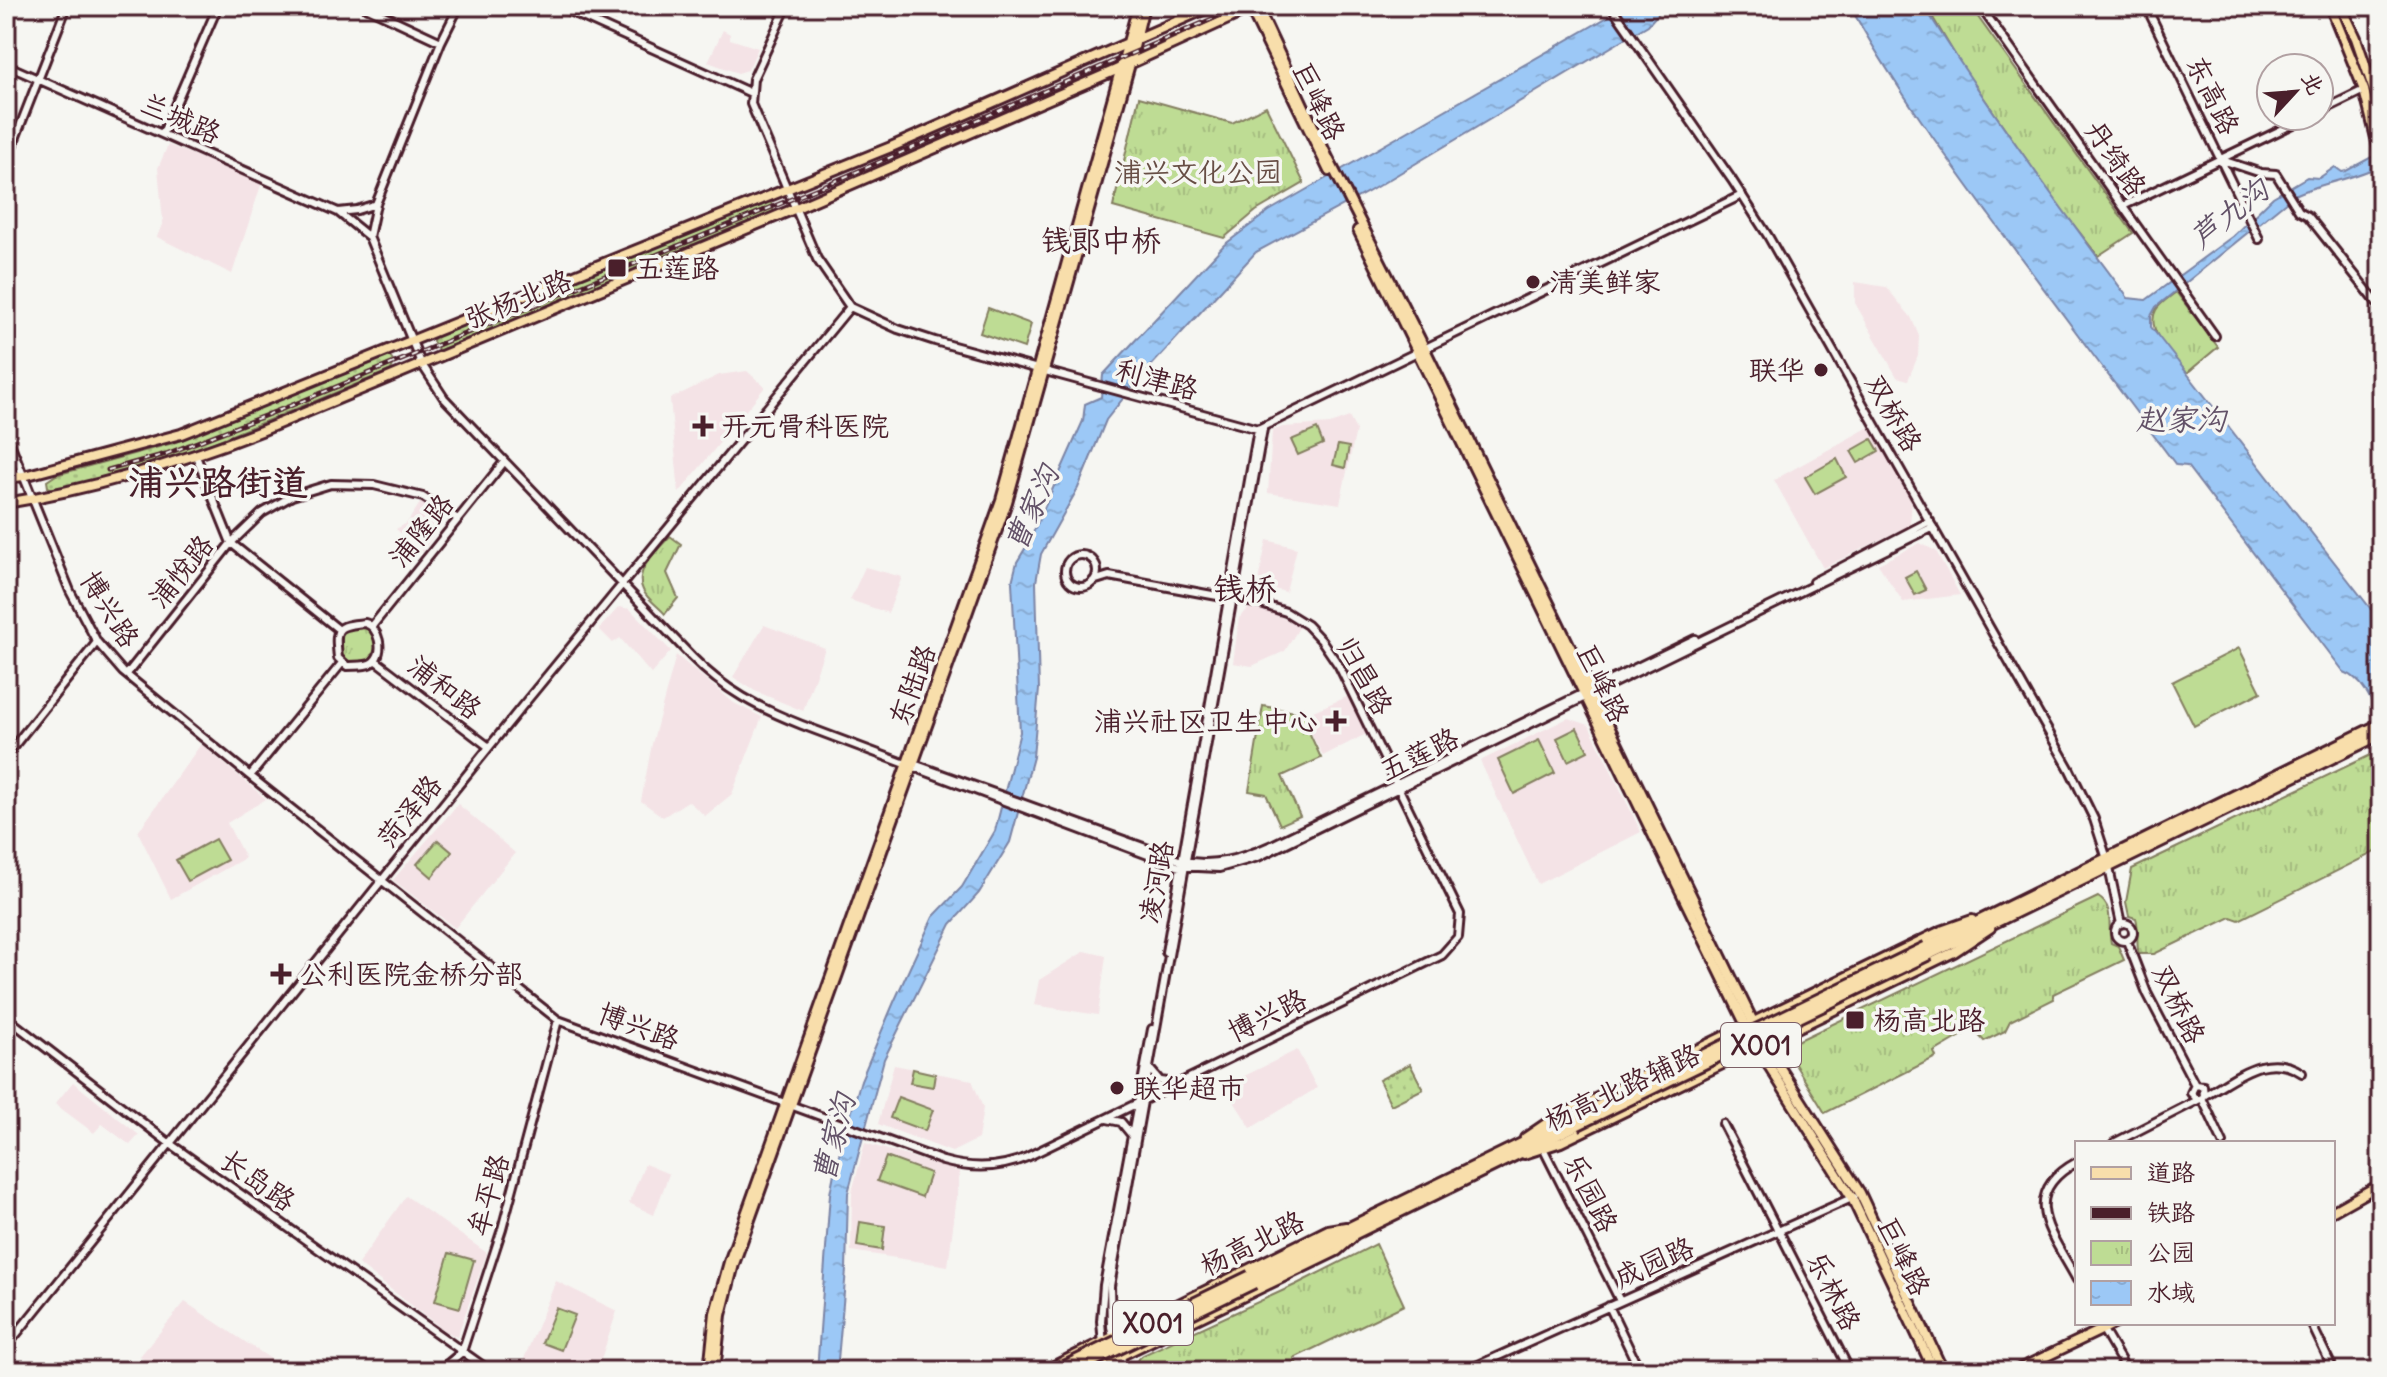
<svg xmlns="http://www.w3.org/2000/svg" width="2387" height="1377" font-family="Delius,'LXGW WenKai TC',sans-serif">
<style>
.built{fill:#f4e3e6}
.grass{fill:url(#grass-dots);stroke:#847e60;stroke-width:2}
.park{fill:url(#park-tufts);stroke:#847e60;stroke-width:2}
.pitch{fill:#bedc94;stroke:#847e60;stroke-width:2}
.water{fill:url(#water-ripples);stroke:#7b84a5;stroke-width:2}
.lines{fill:none;stroke-linecap:round;stroke-linejoin:round}
.minor-casing{stroke:#4a1f2b;stroke-width:12}
.major-casing{stroke:#4a1f2b;stroke-width:14}
.highway-casing{stroke:#4a1f2b;stroke-width:15}
.minor{stroke:#f6f6f2;stroke-width:6}
.major{stroke:#f8deab;stroke-width:8}
.highway{stroke:#f8deab;stroke-width:9}
.rail-casing{stroke:#4a1f2b;stroke-width:5}
.rail{stroke:#f6f6f2;stroke-width:2;stroke-dasharray:6;stroke-linecap:butt}
.highway-bridge-casing{stroke:#4a1f2b;stroke-width:15;stroke-linecap:butt}
.highway-bridge{stroke:#f8deab;stroke-width:9}
.poi-dot{fill:#4a1f2b;stroke:#f6f6f2;stroke-width:3}
.labels{text-anchor:middle;dominant-baseline:central;stroke-width:7;stroke-linejoin:round;paint-order:stroke}
.shield{fill:#f6f6f2;stroke:#7e6067;stroke-width:2}
.shield-label{font-size:26px;font-weight:bold;fill:#4a1f2b}
.street-label{font-size:28px;fill:#4a1f2b;stroke:#f6f6f2}
.park-label{font-size:28px;fill:#674e45;stroke:#f6f6f2}
.poi-label{font-size:28px;fill:#4a1f2b;stroke:#f6f6f2;text-anchor:start}
.water-label{font-size:30px;font-style:italic;fill:#635268;stroke:#f6f6f2}
.neighbourhood-label{font-size:30px;fill:#4a1f2b;stroke:#f6f6f2}
.quarter-label{font-size:32px;fill:#4a1f2b;stroke:#f6f6f2}
.district-label{font-size:36px;font-weight:bold;fill:#4a1f2b;stroke:#f6f6f2}
</style>
<defs>
<pattern id="grass-dots" width="8" height="8" patternUnits="userSpaceOnUse" patternTransform="scale(2)"><rect width="8" height="8" fill="#bedc94"/><path d="M2 2h.1M6 6h.1" fill="none" stroke="#a5bc80" stroke-width="1.8" stroke-linecap="round"/></pattern>
<pattern id="park-tufts" width="24" height="20" patternUnits="userSpaceOnUse" patternTransform="scale(2)"><rect width="24" height="20" fill="#bedc94"/><path d="M3 7l-1-3M5 7V3M7 7l1-3M15 17l-1-3M17 17v-4M19 17l1-3" fill="none" stroke="#a5bc80"/></pattern>
<pattern id="water-ripples" width="26" height="14" patternUnits="userSpaceOnUse" patternTransform="scale(2)"><rect width="26" height="14" fill="#9cc8f6"/><path d="M2 4q2-2 4 0t4 0M15 11q2-2 4 0t4 0" fill="none" stroke="#88abd3"/></pattern>
</defs>
<rect width="100%" height="100%" fill="#f6f6f2"/>
<filter id="ink" filterUnits="userSpaceOnUse"><feTurbulence type="fractalNoise" baseFrequency=".0125" numOctaves="2"/><feDisplacementMap in="SourceGraphic" scale="16" xChannelSelector="R" yChannelSelector="G"/><feConvolveMatrix kernelMatrix="1 2 1 2 8 2 1 2 1" color-interpolation-filters="sRGB"/></filter>
<g filter="url(#ink)">
<!-- built -->
<path class="built" d="M596 6H621L615 22 593 12Z
M723 30 730 34V39L758 48 748 70 738 73 708 62Z
M168 145 262 182 232 274 157 237 163 222 158 168Z
M1855 282 1886 287 1911 317 1919 336 1918 356 1908 380 1897 377 1855 303Z
M747 371 765 387 679 493 670 399 719 375Z
M1349 417 1356 430 1340 504 1268 493 1272 431 1283 427 1330 424Z
M1869 427 1912 501 1910 525 1823 568 1774 480Z
M422 500 446 518 422 552 396 529 407 523Z
M1267 540 1297 548 1286 592 1257 585Z
M1920 543 1936 551 1960 595 1903 602 1878 564Z
M865 567 902 577 888 613 850 600Z
M619 607 630 609 671 651 651 674 620 638 613 643 599 629Z
M1249 608H1261L1300 626 1285 651 1252 666 1233 663 1239 618Z
M764 625 825 648 803 711 755 691 733 677Z
M676 655 734 703 762 717 732 794 705 816 688 801 663 817 641 801 652 744Z
M1349 696 1366 734 1323 756 1310 731 1313 711Z
M1568 718 1589 725 1641 832 1538 884 1480 761Z
M201 744 266 799 227 823 245 858 171 899 138 832Z
M458 804 515 853 455 928 393 880Z
M1085 951 1106 956 1098 1015 1034 1005 1039 980Z
M1297 1050 1317 1088 1251 1128 1224 1086Z
M894 1065 972 1080 983 1108 978 1139 952 1152 878 1124Z
M73 1082 139 1135 130 1145 102 1124 94 1133 55 1104Z
M865 1143 960 1172 948 1266 851 1251 852 1192Z
M645 1164 669 1174 654 1215 629 1203Z
M406 1196 487 1253 457 1337 445 1331 358 1264Z
M556 1281 617 1311 597 1371H519Z
M185 1302 283 1367 279 1371H152L140 1356Z"/>
<!-- grass -->
<path class="grass" d="M770 200 774 212 440 350 437 349 433 341 435 336Z
M389 355 394 363 391 370 185 454 55 490 48 487 47 481 56 475 173 443Z
M1410 1064 1423 1089 1391 1105 1379 1080Z"/>
<!-- park -->
<path class="park" d="M1926 6H1970L2133 233 2098 256 2056 202 1961 65Z
M1139 97 1232 123 1266 106 1304 183 1256 211 1224 238 1113 207Z
M2176 292 2218 347 2187 373C2175 358 2144 331 2156 310 2160 303 2170 297 2176 292Z
M670 536 681 544 667 573 678 598 665 614C659 607 647 599 643 590 633 570 658 550 670 536Z
M339 644a19 19 0 1 1 38 0a19 19 0 1 1-38 0Z
M1263 706 1311 715 1308 730 1321 758 1282 776 1300 816 1280 825 1266 794 1249 791Z
M2381 750V849L2239 920 2231 917 2154 954H2139C2135 942 2140 931 2136 918L2129 916 2126 902 2132 869Z
M2098 897C2115 907 2107 926 2111 943L2118 946 2124 960 2053 994 2054 999 2010 1021 2005 1031 1984 1041 1973 1029 1934 1052 1936 1057 1825 1113 1788 1053 1789 1045Z
M1376 1244 1404 1305 1294 1358 1300 1371H1133V1364L1143 1355 1295 1285Z"/>
<!-- pitch -->
<path class="pitch" d="M988 308 1031 324 1024 348 980 333Z
M1317 429 1323 444 1298 455 1291 440Z
M1872 439 1879 451 1858 463 1851 451Z
M1338 445 1349 447 1345 468 1333 465Z
M1837 459 1846 477 1815 494 1805 477Z
M1916 571 1926 590 1915 595 1905 577Z
M2239 648 2261 692 2194 726 2172 682Z
M1577 728 1588 751 1568 761 1557 738Z
M1539 740 1555 773 1514 794 1498 760Z
M215 839 227 860 188 881 176 860Z
M438 840 452 852 432 877 417 864Z
M913 1069 935 1074 933 1087 910 1083Z
M898 1097 933 1110 925 1131 890 1118Z
M886 1157 930 1173 922 1197 877 1181Z
M860 1222 885 1226 882 1250 857 1246Z
M449 1253 474 1260 460 1308 435 1301Z
M556 1308 575 1315 561 1350 542 1343Z"/>
<!-- water -->
<path class="water" d="M1627 6H1665L1648 25 1368 192 1256 252 1137 381 1106 420 1078 488 1041 554 1036 582 1039 689 1033 757 1010 842 979 893 951 924 884 1059 848 1193 846 1270 837 1371H817L830 1194 835 1168 861 1080 894 1002 933 917 962 887 995 831 1020 732 1012 582 1017 562 1029 542 1083 421 1085 404 1101 397 1103 375 1224 245 1269 211Z
M1850 6H1924C1987 107 2057 203 2128 298L2146 300 2233 236 2273 197 2307 177 2319 178 2335 167 2342 172 2346 171 2381 152V165C2353 180 2321 182 2293 196L2156 307 2151 316V327L2381 622V722C2373 704 2364 679 2344 672L2187 466 2176 465C2113 382 2051 299 1989 215 1940 148 1890 80 1850 6Z"/>
<g class="lines">
<defs>
<path id="minor" d="M364 6 441 42
M459 6 441 42 376 204 369 237 421 363 444 398 692 657C724 690 759 708 802 725L1177 866 1219 868 1258 857 1933 527
M558 6 751 93
M787 6 753 79 751 104 817 259 850 307 898 329 935 341 1258 429 1742 195
M1611 6 1732 180 1768 236 2069 768 2094 819 2107 859
M1980 6 2215 336
M2146 6 2259 239
M6 65 338 212 369 237
M2319 112 2364 90
M163 133 218 6
M2219 159 2261 173 2276 174 2299 211 2308 216 2381 308
M6 162 67 6
M2123 206 2310 116
M338 212 357 210 376 204
M6 433 70 591 97 642 123 672 250 776 558 1020 943 1161C971 1169 999 1169 1027 1157L1442 955 1458 937 1460 914 1339 666 1322 641 1307 625 1286 612 1261 604 1109 576 1093 581
M196 456 231 543 338 629
M1065 571a16 16 0 1 1 32 0a16 16 0 1 1-32 0Z
M1813 582 1930 521
M365 623C379 627 385 652 373 662 367 667 355 665 347 666L338 658C335 628 335 626 365 623Z
M373 625 504 462
M375 660 489 747
M127 674 231 543 262 513 292 496 331 484 374 485 423 497 458 519
M6 756 97 642
M911 763 1179 860C1213 868 1241 859 1272 845L1695 639
M250 776 342 663
M2109 868 2121 924
M2115 932a9 9 0 1 1 18 0a9 9 0 1 1-18 0Z
M2127 941 2147 993 2195 1085
M1166 952 1258 429
M6 1017 169 1143 490 1371
M1149 1068 1160 1081 1175 1083
M2205 1095C2237 1077 2266 1050 2302 1073
M2202 1098 2223 1143
M2197 1099 2191 1093 2195 1085 2203 1086 2204 1096
M1107 1119 1121 1122 1130 1133
M1723 1124 1778 1231
M2114 1143 2202 1098
M1543 1148 1620 1301
M2077 1162C2016 1195 2053 1235 2077 1280
M1779 1231 1850 1371
M1609 1306 1640 1371
M2099 1323 2127 1371
M2311 1323 2334 1371
M1114 1339 1111 1327 1110 1286 1263 429
M1103 1345 1101 1321 1104 1285 1152 1029
M6 1347 519 710 850 307
M1120 1353 1125 1371
M439 1371 462 1352 502 1229 558 1020
M1465 1371 1854 1197"/>
<path id="major" d="M1249 6 1329 171
M1257 6 1327 156 1419 337 1761 1038 1860 1193 1943 1371
M2330 6 2364 90 2381 158
M2341 6 2356 38 2381 111
M1358 230 1754 1042 1852 1198 1934 1371
M6 478 24 476 181 434 891 147 1212 6
M6 503C94 489 178 463 261 431L794 209 1116 70 1252 8
M1525 1138 1550 1121 1941 931 1972 920
M1524 1154 1561 1142 1954 952 1990 928
M2333 1211 2381 1184
M709 1371 715 1313 729 1262 1001 500 1138 6
M715 1371 721 1315 734 1264 1007 502 1130 64 1144 6
M1044 1371 1328 1230 1346 1227
M1089 1371 1337 1251 1352 1238
M2015 1371 2116 1323"/>
<path id="highway" d="M1926 947 2381 724
M1930 954 2381 734
M1250 1276 1574 1118
M1254 1283 1577 1125"/>
</defs>
<!-- minor casing -->
<use href="#minor" class="minor-casing"/>
<!-- major casing -->
<use href="#major" class="major-casing"/>
<!-- highway casing -->
<use href="#highway" class="highway-casing"/>
<!-- minor -->
<use href="#minor" class="minor"/>
<!-- major -->
<use href="#major" class="major"/>
<!-- highway -->
<use href="#highway" class="highway"/>
<defs>
<path id="rail" d="M108 470 166 454 290 406 840 179 1242 6"/>
</defs>
<!-- rail casing -->
<use href="#rail" class="rail-casing"/>
<!-- rail -->
<use href="#rail" class="rail"/>
<defs>
<path id="highway-bridge" d="M1574 1118 1926 947
M1577 1125 1930 954
M1055 1371 1250 1276
M1073 1371 1254 1283"/>
</defs>
<!-- highway-bridge casing -->
<use href="#highway-bridge" class="highway-bridge-casing"/>
<!-- highway-bridge -->
<use href="#highway-bridge" class="highway-bridge"/>
</g>
</g>
<!-- markers -->
<g class="poi-dot">
<rect x="607" y="258" width="20" height="20" rx="4"/>
<circle cx="1533" cy="282" r="8"/>
<circle cx="1821" cy="370" r="8"/>
<path d="M699 414h8v8h8v8h-8v8h-8v-8h-8v-8h8z"/>
<path d="M1332 709h8v8h8v8h-8v8h-8v-8h-8v-8h8z"/>
<path d="M277 962h8v8h8v8h-8v8h-8v-8h-8v-8h8z"/>
<rect x="1845" y="1010" width="20" height="20" rx="4"/>
<circle cx="1117" cy="1088" r="8"/>
</g>
<g class="labels">
<!-- shield labels -->
<g class="shield">
<rect x="1721" y="1023" width="80" height="44" rx="6"/>
<rect x="1113" y="1301" width="80" height="44" rx="6"/>
</g>
<g class="shield-label">
<text x="1761" y="1045">X001</text>
<text x="1153" y="1323">X001</text>
</g>
<!-- street labels -->
<g class="street-label">
<text transform="translate(2213 95) rotate(64)">东高路</text>
<text transform="translate(1319 101) rotate(64)">巨峰路</text>
<text transform="translate(181 118) rotate(24)">兰城路</text>
<text transform="translate(2116 158) rotate(55)">丹绮路</text>
<text transform="translate(518 299) rotate(-22)">张杨北路</text>
<text transform="translate(1157 379) rotate(15)">利津路</text>
<text transform="translate(1894 413) rotate(60)">双桥路</text>
<text transform="translate(421 530) rotate(-51)">浦隆路</text>
<text transform="translate(181 571) rotate(-51)">浦悦路</text>
<text transform="translate(110 609) rotate(58)">博兴路</text>
<text transform="translate(1365 676) rotate(61)">归昌路</text>
<text transform="translate(1603 683) rotate(64)">巨峰路</text>
<text transform="translate(912 685) rotate(-70)">东陆路</text>
<text transform="translate(445 687) rotate(38)">浦和路</text>
<text transform="translate(1419 754) rotate(-26)">五莲路</text>
<text transform="translate(409 811) rotate(-51)">菏泽路</text>
<text transform="translate(1156 882) rotate(-80)">凌河路</text>
<text transform="translate(2179 1004) rotate(64)">双桥路</text>
<text transform="translate(1267 1015) rotate(-26)">博兴路</text>
<text transform="translate(639 1026) rotate(20)">博兴路</text>
<text transform="translate(1622 1087) rotate(-25)">杨高北路辅路</text>
<text transform="translate(258 1180) rotate(35)">长岛路</text>
<text transform="translate(1591 1193) rotate(63)">乐园路</text>
<text transform="translate(488 1195) rotate(-74)">牟平路</text>
<text transform="translate(1252 1243) rotate(-26)">杨高北路</text>
<text transform="translate(1904 1256) rotate(64)">巨峰路</text>
<text transform="translate(1654 1262) rotate(-24)">成园路</text>
<text transform="translate(1834 1291) rotate(63)">乐林路</text>
</g>
<!-- park labels -->
<g class="park-label">
<text x="1198" y="172">浦兴文化公园</text>
</g>
<!-- poi labels -->
<g class="poi-label">
<text x="635" y="268">五莲路</text>
<text x="1549" y="282">清美鲜家</text>
<text x="1805" y="370" text-anchor="end">联华</text>
<text x="721" y="426">开元骨科医院</text>
<text x="1318" y="721" text-anchor="end">浦兴社区卫生中心</text>
<text x="299" y="974">公利医院金桥分部</text>
<text x="1873" y="1020">杨高北路</text>
<text x="1133" y="1088">联华超市</text>
</g>
<!-- water labels -->
<g class="water-label">
<text transform="translate(2229 213) rotate(-38)">芦九沟</text>
<text x="2181" y="419">赵家沟</text>
<text transform="translate(1031 508) rotate(-66)">曹家沟</text>
<text transform="translate(833 1138) rotate(-75)">曹家沟</text>
</g>
<!-- neighbourhood labels -->
<g class="neighbourhood-label">
<text x="1101" y="240">钱郎中桥</text>
</g>
<!-- quarter labels -->
<g class="quarter-label">
<text x="1245" y="588">钱桥</text>
</g>
<!-- district labels -->
<g class="district-label">
<text x="218" y="482">浦兴路街道</text>
</g>
</g>
<!-- margin -->
<rect width="2387" height="1377" fill="none" stroke="#f6f6f2" stroke-width="32"/>
<rect x="16" y="16" width="2355" height="1345" fill="none" stroke="#4a1f2b" stroke-width="3" filter="url(#ink)"/>
<!-- legend -->
<rect x="2075" y="1141" width="260" height="184" fill="#f6f6f2" stroke="#b1a0a2" stroke-width="2"/>
<rect x="2091" y="1167" width="40" height="12" fill="#f8deab" stroke="#b1a0a2" stroke-width="2"/>
<text x="2147" y="1181" font-size="24" fill="#4a1f2b">道路</text>
<rect x="2091" y="1207" width="40" height="12" fill="#4a1f2b" stroke="#b1a0a2" stroke-width="2"/>
<text x="2147" y="1221" font-size="24" fill="#4a1f2b">铁路</text>
<rect x="2091" y="1241" width="40" height="24" fill="url(#park-tufts)" stroke="#b1a0a2" stroke-width="2"/>
<text x="2147" y="1261" font-size="24" fill="#4a1f2b">公园</text>
<rect x="2091" y="1281" width="40" height="24" fill="url(#water-ripples)" stroke="#b1a0a2" stroke-width="2"/>
<text x="2147" y="1301" font-size="24" fill="#4a1f2b">水域</text>
<!-- north arrow -->
<g transform="translate(2295 92) rotate(64)"><circle r="38" fill="#f6f6f2" stroke="#b1a0a2" stroke-width="2"/>
<path d="M0-6L14 30L0 20L-14 30Z" fill="#4a1f2b"/>
<text y="-12" font-size="22" font-weight="bold" text-anchor="middle" fill="#4a1f2b">北</text>
</g>
</svg>
